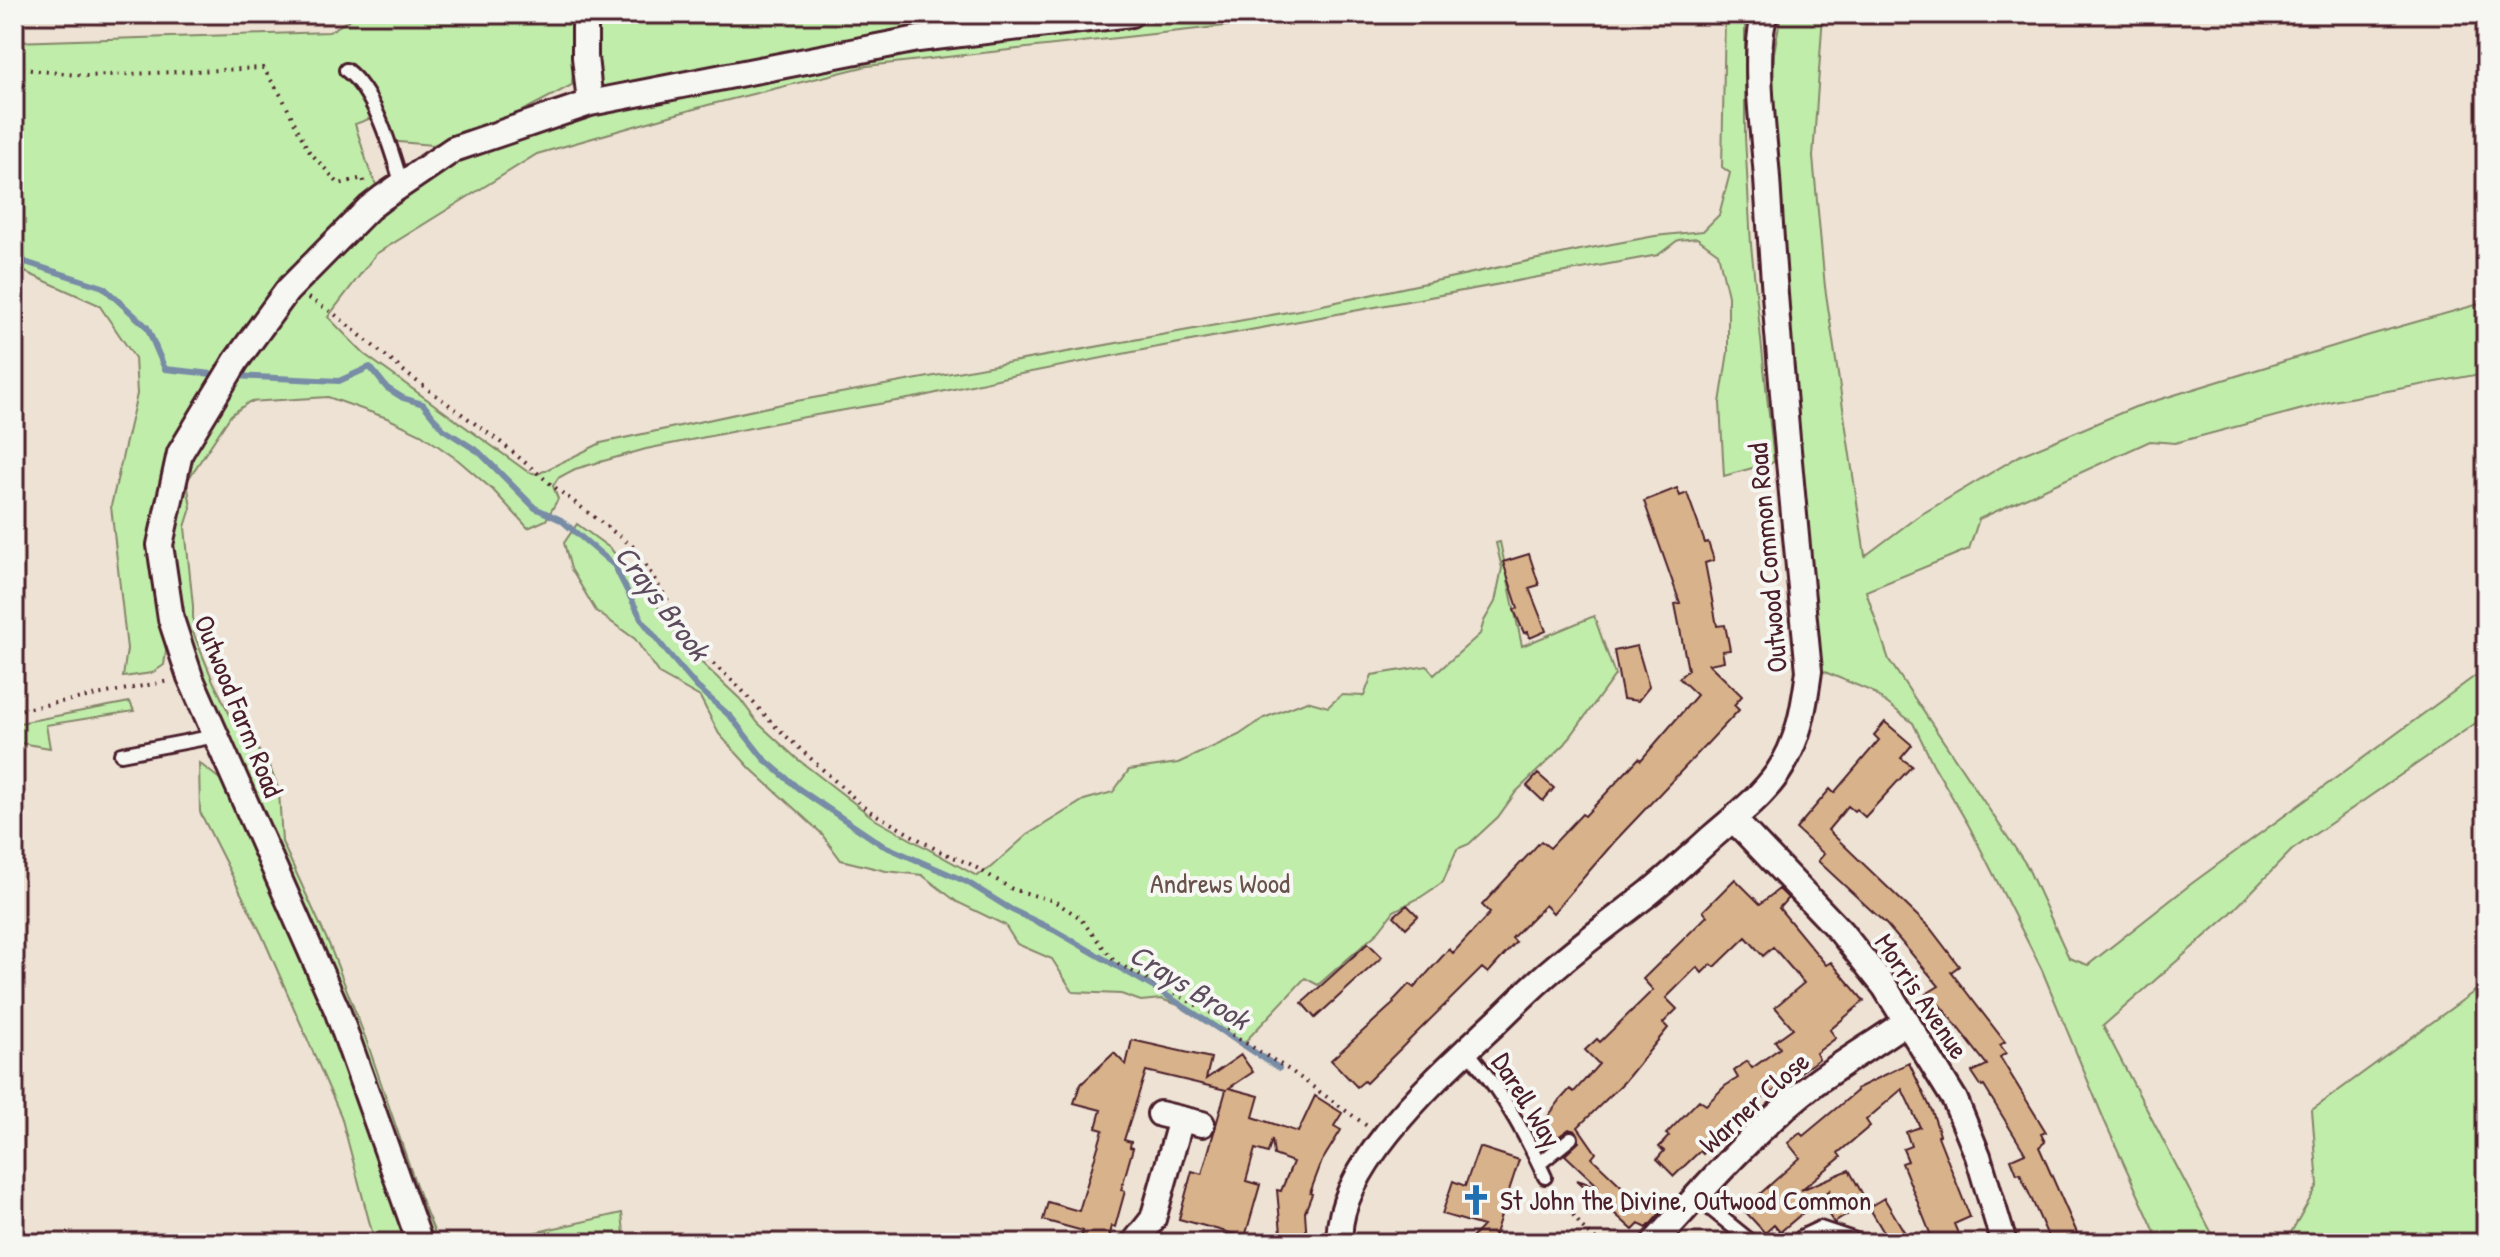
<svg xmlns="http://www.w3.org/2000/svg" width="2500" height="1257" font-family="'Patrick Hand',sans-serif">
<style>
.green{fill:#c0edaa;stroke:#85866a;stroke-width:2}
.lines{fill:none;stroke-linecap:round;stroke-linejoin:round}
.stream{stroke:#788ca6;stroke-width:6}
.building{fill:#d8b28a;stroke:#4a1f2b;stroke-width:2}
.lane-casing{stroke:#4a1f2b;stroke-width:18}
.street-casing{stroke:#4a1f2b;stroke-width:30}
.path{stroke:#4a1f2b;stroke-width:4;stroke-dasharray:2 6;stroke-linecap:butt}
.lane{stroke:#f6f6f2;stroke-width:12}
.street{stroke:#f6f6f2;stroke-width:24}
.labels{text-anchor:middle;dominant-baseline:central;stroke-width:8;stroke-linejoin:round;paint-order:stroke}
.street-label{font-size:28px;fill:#4a1f2b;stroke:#f6f6f2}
.park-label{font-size:28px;fill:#68524b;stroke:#f6f6f2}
.poi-label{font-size:28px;fill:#4a1f2b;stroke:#f6f6f2;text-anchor:start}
.water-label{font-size:30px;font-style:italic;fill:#5d4c5e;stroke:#f6f6f2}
</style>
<rect width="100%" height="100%" fill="#ede2d3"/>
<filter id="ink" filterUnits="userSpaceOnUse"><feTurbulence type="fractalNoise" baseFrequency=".0125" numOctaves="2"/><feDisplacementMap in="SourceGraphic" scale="16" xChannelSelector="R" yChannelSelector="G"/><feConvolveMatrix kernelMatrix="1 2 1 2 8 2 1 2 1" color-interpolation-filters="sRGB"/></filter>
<g filter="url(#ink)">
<!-- green -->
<path class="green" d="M359 14H576L572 85 509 118 433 145 387 141 377 116 355 124 369 169 382 198 296 268 215 370 180 453 160 545 171 619 164 665 152 673 123 677 127 649 111 506 137 394 135 358 99 305 14 267V42L329 32Z
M585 14H1131L1044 26 1157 14H1332L867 66 708 105 537 154 376 254 328 317 364 354 528 472 538 474 601 443 791 402 1299 310 1580 250 1655 236 1703 231 1719 215 1730 173 1722 167 1725 14H1745V137L1751 245 1774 462 1724 476 1720 403 1728 352V296L1718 253 1697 238 1678 240 1658 255 1158 347 1006 377 919 397 805 417 646 449 575 469 558 478 553 486 558 499 546 520 528 528 493 490 458 460 421 434 387 418 328 397 249 402 231 415 187 481 191 508 185 527 193 606V632L213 681 230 715 268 762 279 791 282 842 329 944 367 1042 420 1197 439 1243H375L341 1116 262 935 200 812 199 763 242 796 177 643 163 545 182 455 282 300 439 162 590 103Z
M1781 14H1823L1813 157 1825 287 1865 556 1917 517 2021 455 2135 407 2370 335 2486 302V373L2333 401 2175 443 2150 441 1979 519 1969 549 1866 591 1889 660 2027 866 2069 958 2088 965 2191 884 2486 668V716L2292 850 2228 916 2103 1026 2217 1243H2160L2105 1122 2042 970 1969 826 1933 764 1913 723 1871 691 1820 670 1770 169 1774 53Z
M577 524 611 549 654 601 686 648 740 699 758 723 796 758 876 820 977 876 990 868 1027 835 1084 800 1113 792 1129 770 1178 763 1239 735 1264 718 1307 701 1328 707 1341 695 1364 696 1372 675 1427 666 1434 675 1480 634 1484 621 1495 602 1502 568 1496 543 1500 542 1522 646 1594 616 1615 675 1565 744 1516 792 1498 817 1469 844 1457 849 1443 882 1421 897 1394 911 1376 934 1318 985 1305 978 1243 1044 1187 1008 1161 999 1141 1001 1121 994 1073 992 1052 959 1017 944 1005 925 957 902 922 875 886 871 841 860 820 832 751 769 719 734 700 697 659 674 635 639 596 611 571 569 564 543Z
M130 702 134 711 46 725 50 748 14 742V724Z
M2486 983V1243H2368L2366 1240 2362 1243H2285L2318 1185 2312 1110Z
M622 1213 625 1243H488Z"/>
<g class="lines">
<!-- stream -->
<path class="stream" d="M14 247 25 262 103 287 147 327 165 369 222 375
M233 376 339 381 370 367 387 388 403 398 423 404 443 429 479 452 535 508 561 520 614 565 642 620 667 652 697 687 731 717 764 759 799 789 882 845 967 882 1012 910 1054 930 1158 990 1279 1068"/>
</g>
<!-- building -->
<path class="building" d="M1677 488 1680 496 1687 493 1705 543 1708 542 1714 560 1705 563 1717 626 1725 625 1730 650 1722 651 1724 661 1709 664 1742 696 1734 705 1739 710 1615 841 1553 913 1545 905 1512 938 1516 942 1488 973 1482 968 1366 1083 1364 1081 1357 1087 1331 1060 1394 1003 1393 1001 1409 984 1414 988 1449 949 1453 953 1490 913 1482 905 1541 841 1550 848 1582 814 1585 816 1639 758 1641 760 1697 695 1679 678 1688 670 1675 604 1680 603 1644 501Z
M1529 554 1539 585 1529 588 1546 631 1530 638 1528 632 1524 633 1514 610 1518 608 1503 562Z
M1637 646 1649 687 1638 701 1623 699 1614 651Z
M1885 722 1912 745 1901 758 1912 766 1865 817 1856 809 1854 811 1848 806 1828 830 1930 928 1959 966 1951 972 2005 1042 2000 1045 2006 1053 2000 1057 2046 1132 2041 1134 2045 1142 2039 1147 2078 1235 2065 1240 2067 1243H2051L2020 1173 2017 1174 2011 1159 2025 1153 1984 1086 1982 1087 1972 1072 1987 1065 1940 1005 1937 1007 1926 994 1939 986 1887 925 1818 861 1824 854 1796 829 1830 789 1834 793 1879 740 1874 735Z
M1538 774 1554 788 1543 801 1527 786Z
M1735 879 1760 904 1779 889 1788 898 1779 908 1826 965 1831 962 1864 1001 1830 1030 1836 1038 1816 1053 1819 1059 1737 1117 1703 1154 1700 1151 1674 1176 1657 1159 1664 1151 1659 1147 1669 1136 1666 1134 1699 1100 1706 1105 1725 1086 1738 1078 1734 1071 1747 1061 1752 1068 1780 1048 1775 1041 1793 1028 1775 1007 1804 983 1773 947 1763 956 1746 937 1715 967 1711 964 1702 973 1697 967 1666 998 1677 1009 1663 1023 1668 1028 1624 1082 1578 1127 1596 1153 1592 1158 1637 1201 1645 1193 1663 1210 1647 1228 1639 1224 1633 1230 1577 1180 1599 1187 1565 1155 1579 1142 1577 1132 1569 1129 1551 1142 1538 1130 1561 1099 1570 1089 1574 1092 1599 1064 1585 1050 1597 1039 1600 1042 1653 990 1643 979 1707 916 1703 911Z
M1407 905 1418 916 1406 928 1394 916Z
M1368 943 1382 957 1315 1018 1302 1003Z
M1132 1040 1211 1058 1206 1079 1241 1055 1253 1072 1229 1088 1259 1096 1253 1117 1298 1132 1315 1096 1342 1113 1334 1126 1341 1130 1322 1161 1310 1193 1312 1194 1305 1212 1307 1243H1282L1277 1190 1281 1191 1293 1162 1274 1155 1272 1139 1268 1153 1255 1149 1246 1181 1260 1185 1245 1237 1179 1219 1192 1171 1202 1174 1226 1090 1146 1071 1124 1140 1131 1142 1130 1147 1133 1148 1121 1190 1125 1191 1115 1227 1112 1226 1108 1243H1080L1083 1231 1043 1220 1048 1202 1079 1211 1103 1130 1096 1128 1101 1110 1074 1103 1080 1085 1114 1053 1126 1065Z
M1909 1063 1932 1111 1940 1135 1938 1136 1970 1217 1954 1224 1962 1243H1934L1902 1163 1908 1161 1903 1149 1911 1146 1906 1132 1920 1127 1902 1089 1866 1120 1870 1126 1838 1153 1841 1157 1801 1190 1849 1170 1867 1202 1834 1223 1824 1207 1829 1191 1780 1232 1774 1225 1765 1233 1743 1209 1800 1158 1788 1143 1800 1133 1803 1136 1857 1091 1856 1089Z
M1479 1147 1519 1160 1492 1243H1467L1483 1226 1442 1214 1453 1181 1465 1186Z
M1884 1198 1911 1243H1890L1869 1207Z"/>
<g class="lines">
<defs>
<path id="lane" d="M346 70C376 93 391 150 402 185
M121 754 216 736
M1466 1050C1500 1088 1524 1131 1545 1177
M1539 1164 1571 1138
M1696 1197 1753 1243
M1796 1243 1803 1236 1820 1228 1865 1243"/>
<path id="street" d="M585 14V57L590 103
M1733 819 1841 932 1885 987 1955 1100 1978 1156 2004 1243
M1160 1114 1202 1124
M420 1243 337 1010 190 677 171 619 160 545 180 453 236 361 287 291 369 208 382 198 454 149 590 103 918 39 1131 14
M1134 1243 1153 1219 1181 1119
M1340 1243C1332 1170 1442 1073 1492 1026 1512 1007 1532 986 1554 968 1584 942 1617 918 1649 893 1671 875 1691 856 1712 837 1735 817 1760 798 1777 774 1799 742 1804 708 1809 671 1793 507 1777 343 1767 178 1764 134 1752 54 1765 14
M1654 1243C1705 1187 1755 1129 1815 1083 1845 1061 1877 1042 1907 1021"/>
</defs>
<!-- lane casing -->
<use href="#lane" class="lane-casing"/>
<!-- street casing -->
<use href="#street" class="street-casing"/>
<!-- path -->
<path class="path" d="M14 68 86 76 263 68 282 97 308 150 339 184 363 178 365 185
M308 298 333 313 411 377 503 444 553 486 635 548 700 652 737 685 775 726 866 809 939 851 970 864 1012 889 1054 901 1079 917 1115 962 1215 1015 1233 1035 1291 1071 1367 1126
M14 711 169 681
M1554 1189 1582 1227 1599 1243"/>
<!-- lane -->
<use href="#lane" class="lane"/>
<!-- street -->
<use href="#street" class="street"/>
</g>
</g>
<!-- icons -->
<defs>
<symbol id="church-bare" viewBox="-9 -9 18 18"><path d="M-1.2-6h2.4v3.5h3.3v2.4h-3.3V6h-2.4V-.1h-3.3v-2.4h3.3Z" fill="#1f6fb2" stroke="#f6f6f2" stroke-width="2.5" paint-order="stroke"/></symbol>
</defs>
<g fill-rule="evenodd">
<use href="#church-bare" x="1454" y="1178" width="44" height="44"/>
</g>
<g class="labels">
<!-- street labels -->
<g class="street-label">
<text transform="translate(1767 558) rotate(-95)">Outwood Common Road</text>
<text transform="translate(239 706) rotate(68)">Outwood Farm Road</text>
<text transform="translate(1922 996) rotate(56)">Morris Avenue</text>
<text transform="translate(1527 1100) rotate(58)">Darell Way</text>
<text transform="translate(1754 1102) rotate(-42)">Warner Close</text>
</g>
<!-- park labels -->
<g class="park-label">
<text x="1220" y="883">Andrews Wood</text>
</g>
<!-- poi labels -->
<g class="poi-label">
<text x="1500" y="1200">St John the Divine, Outwood Common</text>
</g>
<!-- water labels -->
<g class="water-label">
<text transform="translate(663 602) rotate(53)">Crays Brook</text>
<text transform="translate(1190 986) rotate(32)">Crays Brook</text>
</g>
</g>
<!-- margin -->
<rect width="2500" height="1257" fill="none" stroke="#f6f6f2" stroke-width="48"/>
<rect x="24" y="24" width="2452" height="1209" fill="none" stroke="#4a1f2b" stroke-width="3" filter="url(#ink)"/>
</svg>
